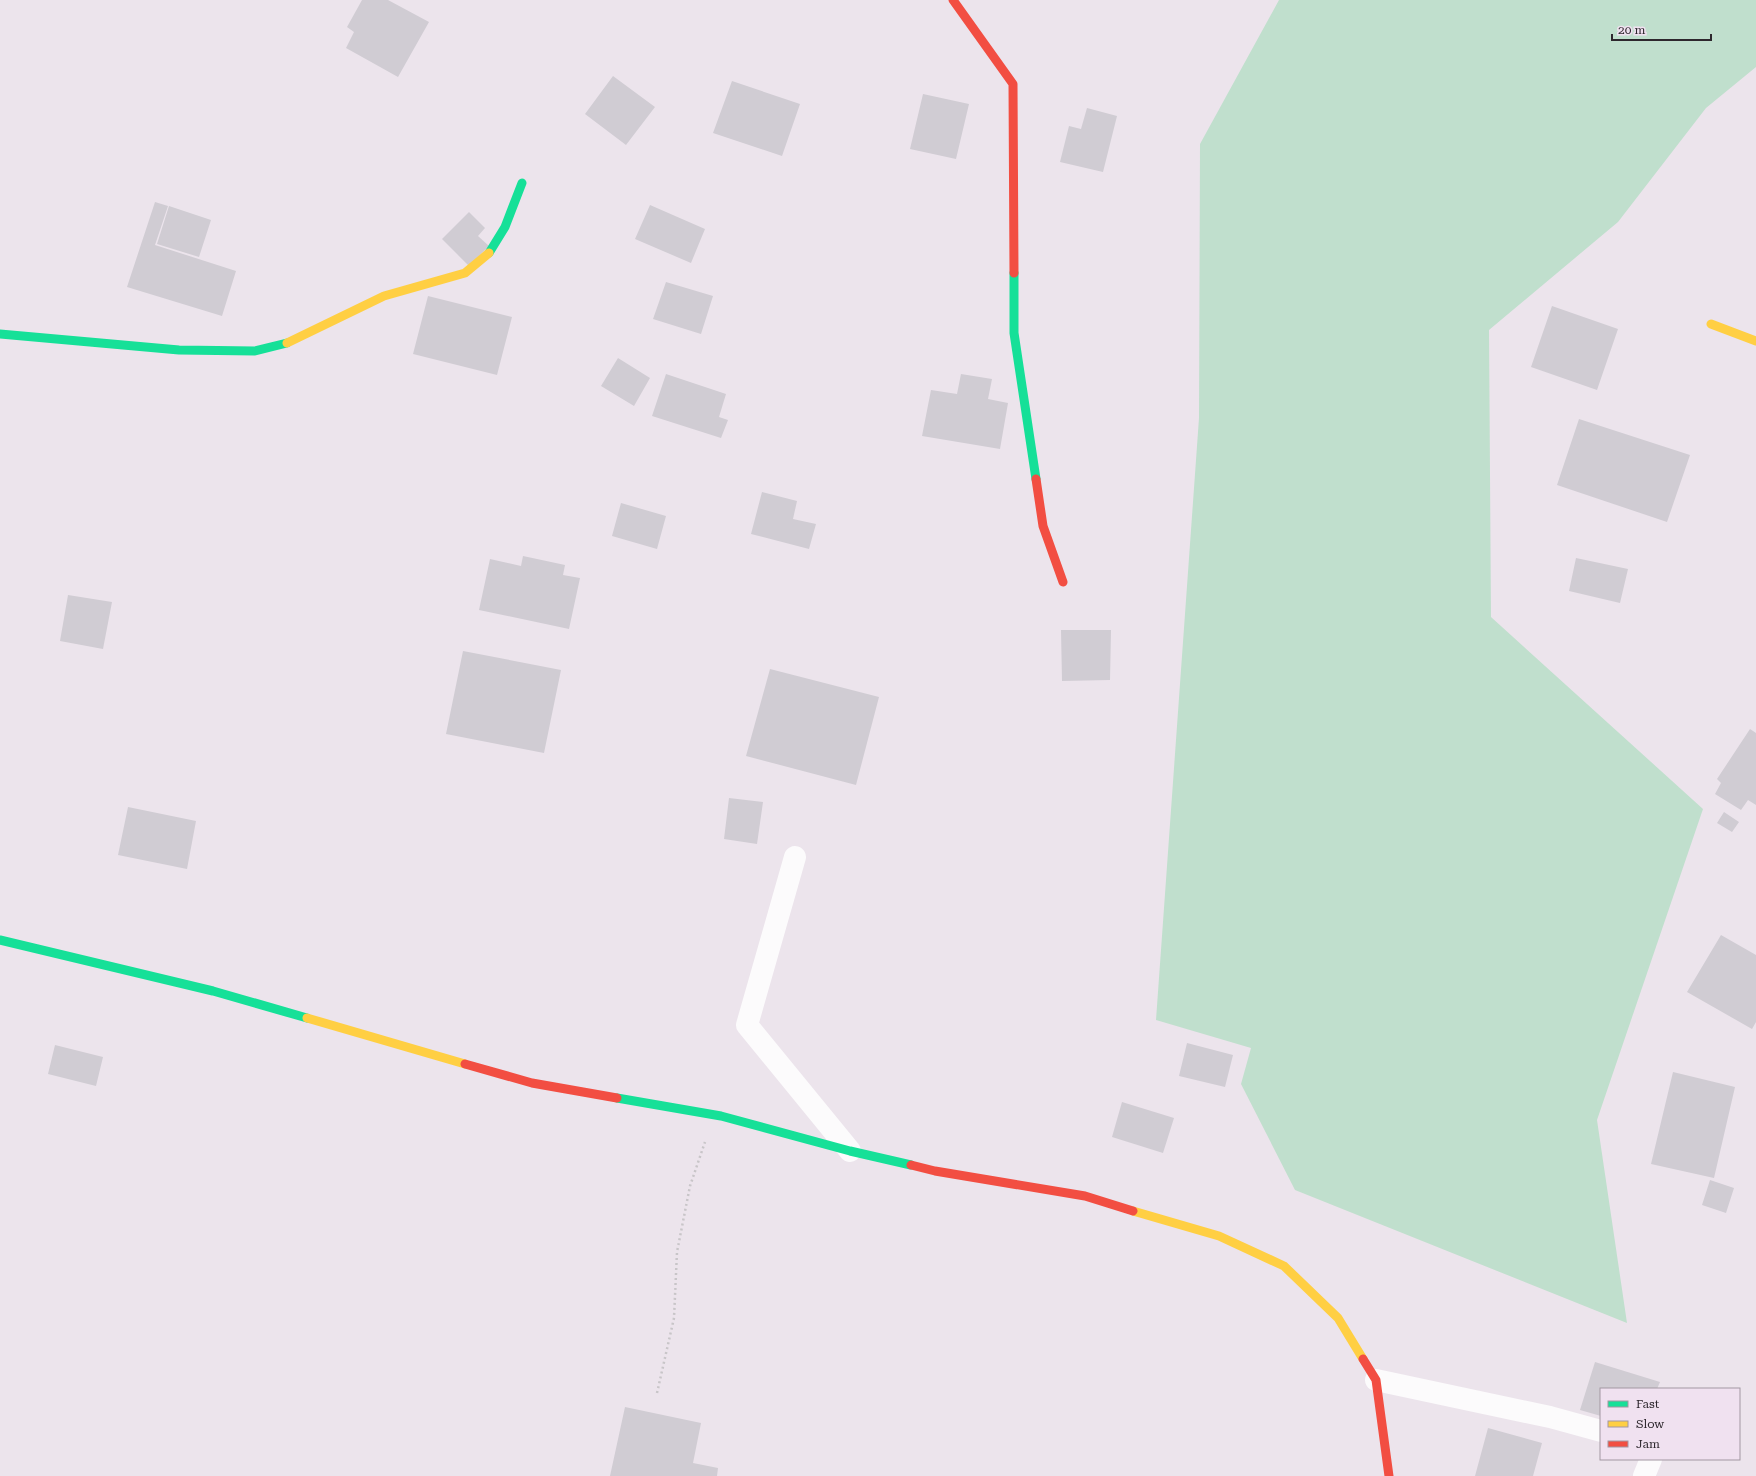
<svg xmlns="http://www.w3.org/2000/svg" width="1756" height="1476" font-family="'Roboto Serif',serif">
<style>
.green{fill:#c0dfcd}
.building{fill:#d0ccd3}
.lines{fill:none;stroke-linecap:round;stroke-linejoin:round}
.path{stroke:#c8c5c8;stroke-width:2.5;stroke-dasharray:2 3;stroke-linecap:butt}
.street{stroke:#fcfbfc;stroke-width:22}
.fast{stroke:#16e098;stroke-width:9}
.slow{stroke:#ffcf43;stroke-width:9}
.jam{stroke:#f24e42;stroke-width:9}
</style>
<rect width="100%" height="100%" fill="#ece4ec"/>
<!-- green -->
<path class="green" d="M1279 0H1756V67L1706 108 1618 222 1489 330 1491 617 1703 809 1597 1120 1627 1323 1295 1190 1241 1084 1251 1048 1156 1020 1199 418 1200 144Z"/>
<!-- building -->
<path class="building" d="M362 0H388L429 22 398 77 346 48 354 32 347 27Z
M613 76 655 107 626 145 585 114Z
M732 81 800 104 782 156 713 133Z
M923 94 969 104 956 159 910 149Z
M1087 108 1117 116 1103 172 1060 162 1069 126 1081 129Z
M155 202 168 206 155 245 236 271 222 316 127 287Z
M650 205 705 229 691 263 635 239Z
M169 206 211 220 199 257 157 244Z
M469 212 485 228 478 236 489 246 469 266 442 239Z
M666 282 713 296 701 334 653 319Z
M428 296 512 317 497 375 413 354Z
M1552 306 1618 329 1597 390 1531 367Z
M618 358 650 378 634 406 601 386Z
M666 374 726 394 719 417 728 420 721 438 652 416Z
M961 374 992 379 988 399 1008 403 1000 449 922 436 931 390 957 394Z
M1579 419 1690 455 1667 522 1557 485Z
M762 492 797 501 793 519 816 524 809 549 751 534Z
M621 503 666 516 657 549 612 536Z
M523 556 565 565 563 575 580 578 569 629 479 610 490 559 521 566Z
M1576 558 1628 569 1620 603 1569 591Z
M68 595 112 602 103 649 60 641Z
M1061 630H1111L1110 680 1062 681Z
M463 651 561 670 544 753 446 734Z
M770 669 879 697 856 785 746 756Z
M1750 729 1756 733V805L1748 800 1741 810 1715 794 1721 783 1717 779Z
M729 798 763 802 757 844 724 839Z
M128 807 196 821 187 869 118 855Z
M1724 812 1739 822 1732 832 1717 823Z
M1721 935 1756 955V1022L1752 1029 1687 992Z
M1187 1043 1233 1055 1225 1087 1179 1076Z
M55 1045 103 1057 96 1086 48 1074Z
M1673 1072 1735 1087 1714 1178 1651 1164Z
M1122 1102 1174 1118 1163 1153 1112 1137Z
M1710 1180 1734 1188 1726 1213 1702 1205Z
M1595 1362 1660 1382 1657 1389H1601V1416L1580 1410Z
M625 1407 701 1423 693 1463 718 1468 717 1476H610Z
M1488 1428 1542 1443 1533 1476H1475Z"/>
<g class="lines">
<!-- path -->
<path class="path" d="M657 1393 674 1318 677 1252 690 1186 705 1142"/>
<!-- street -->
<path class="street" d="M795 857 747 1025 850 1151
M1376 1380 1550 1417 1601 1431
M1644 1476 1651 1459"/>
<!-- fast -->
<path class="fast" d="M489 253 505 227 522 183
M1014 273V333L1036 479
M0 334 179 350 255 351 287 343
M0 940 213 991 307 1018
M617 1098 721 1116 850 1151 911 1165"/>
<!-- slow -->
<path class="slow" d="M1711 324 1756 341
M287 343 384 296 465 273 489 253
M307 1018 465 1064
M1133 1211 1219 1236 1284 1266 1338 1318 1363 1359"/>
<!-- jam -->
<path class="jam" d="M953 0 1013 84 1014 273
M1036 479 1043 526 1063 582
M465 1064 532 1083 617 1098
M911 1165 935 1171 1085 1196 1133 1211
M1363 1359 1376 1380 1389 1476"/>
</g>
<!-- legend -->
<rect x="1600" y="1388" width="140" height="72" fill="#f0e1f0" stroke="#a297a2"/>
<rect x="1608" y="1401" width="20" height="6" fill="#16e098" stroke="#a297a2"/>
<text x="1636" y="1408" font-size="12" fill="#2d272d">Fast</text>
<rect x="1608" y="1421" width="20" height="6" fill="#ffcf43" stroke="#a297a2"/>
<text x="1636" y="1428" font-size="12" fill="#2d272d">Slow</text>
<rect x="1608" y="1441" width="20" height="6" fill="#f24e42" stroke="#a297a2"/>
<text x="1636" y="1448" font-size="12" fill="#2d272d">Jam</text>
<!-- scale -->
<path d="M1612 34v6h99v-6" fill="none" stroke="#2d272d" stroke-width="2"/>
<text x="1618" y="34" font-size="12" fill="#2d272d" stroke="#f0e1f0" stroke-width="3" paint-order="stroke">20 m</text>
</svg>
